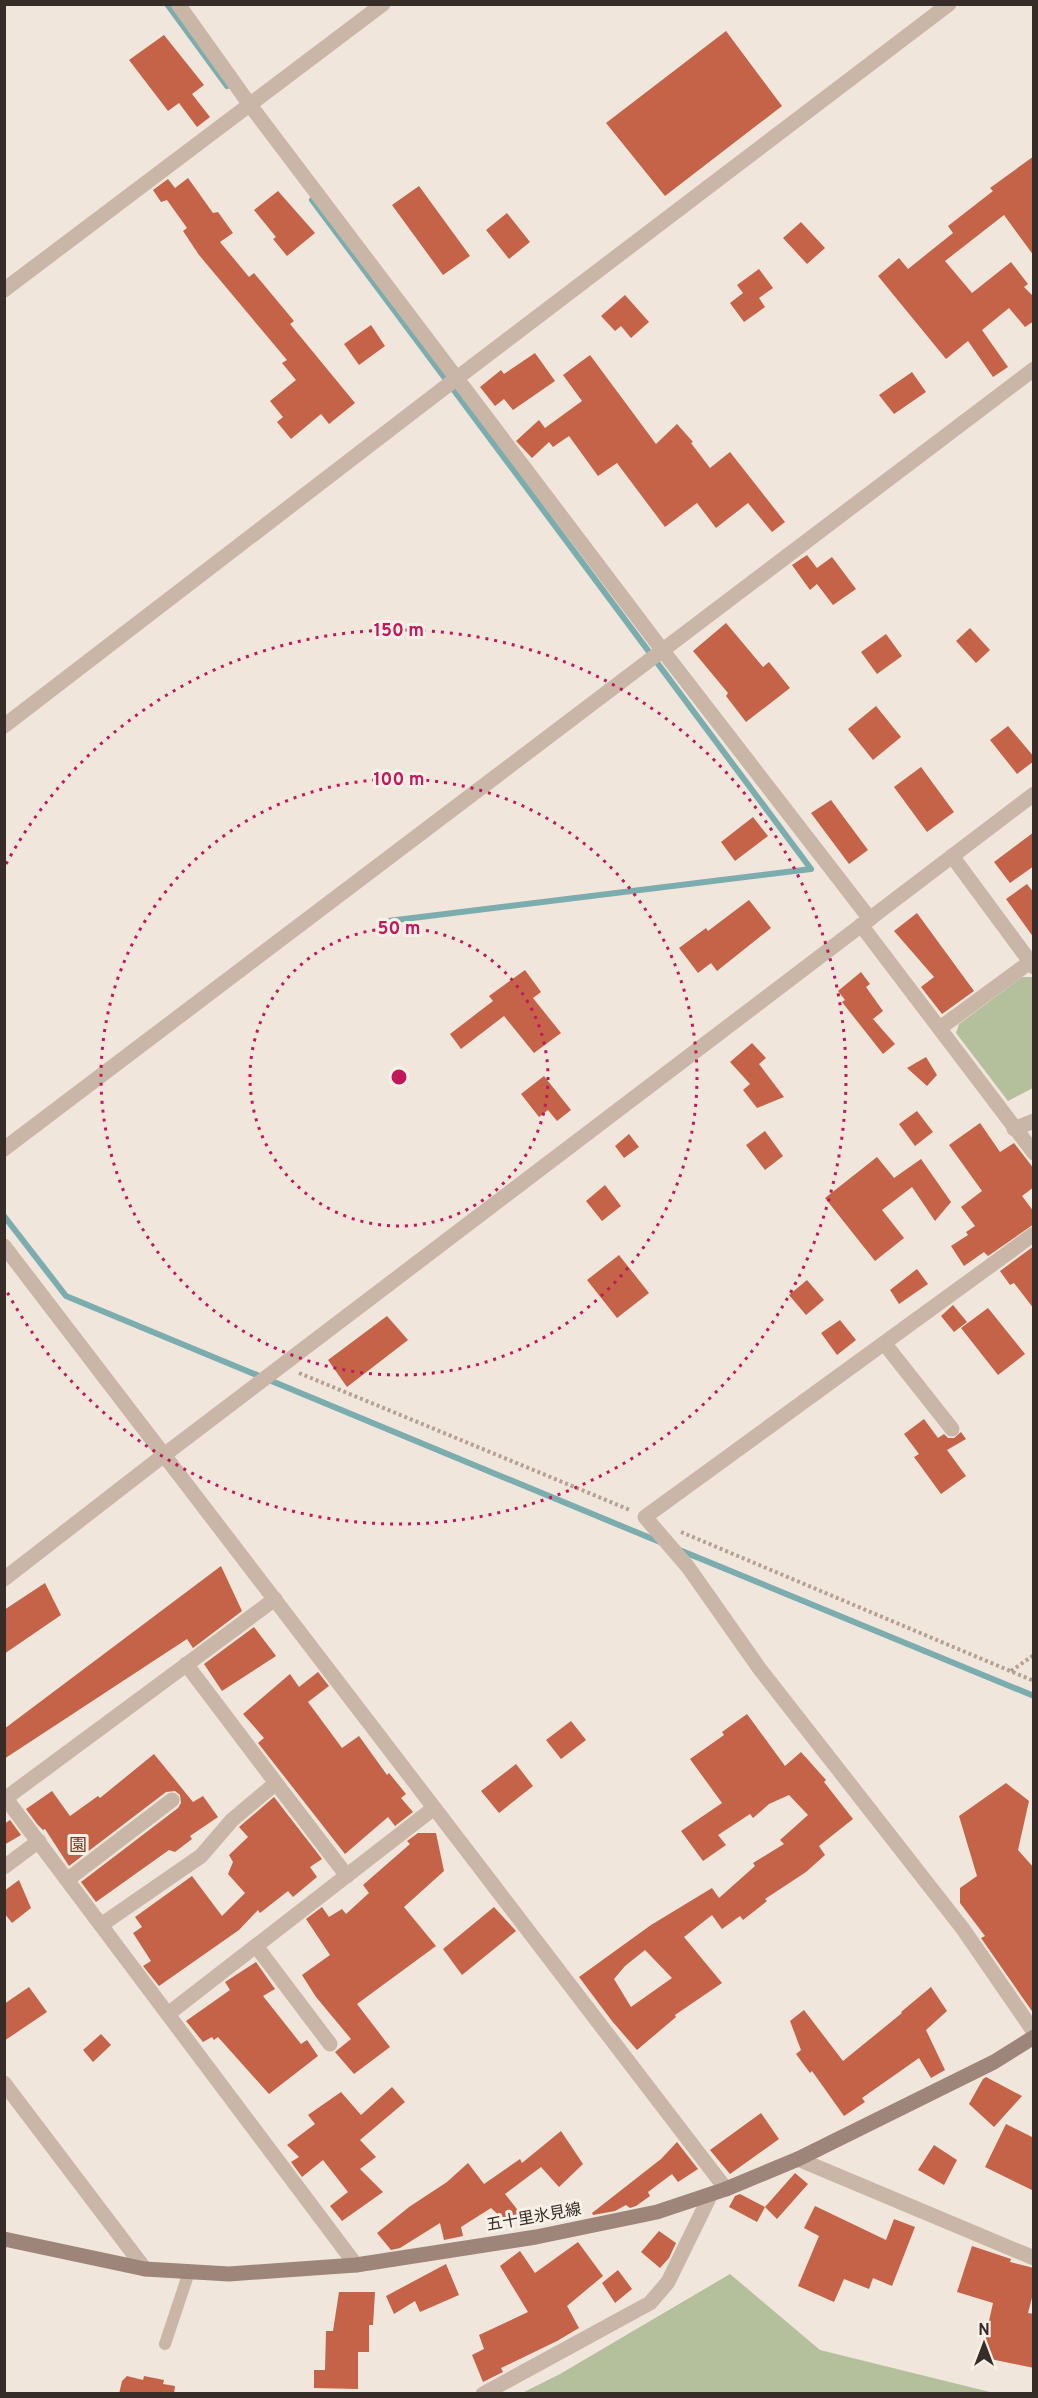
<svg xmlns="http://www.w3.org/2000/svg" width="1038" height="2398" font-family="Overpass,'Noto Sans JP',sans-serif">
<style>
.green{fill:#b4c09b}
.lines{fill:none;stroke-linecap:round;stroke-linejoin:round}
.stream{stroke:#7badae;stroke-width:6}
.building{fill:#c46347;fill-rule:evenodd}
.path{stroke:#b5a091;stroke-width:4;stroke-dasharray:3 3;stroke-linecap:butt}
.service{stroke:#c9b6a7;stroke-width:12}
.minor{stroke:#c9b6a7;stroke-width:15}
.tertiary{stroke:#c9b6a7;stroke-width:15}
.secondary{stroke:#9d8579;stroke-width:15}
.ring{fill:none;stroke:#c2185b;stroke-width:3;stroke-dasharray:3 6}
.labels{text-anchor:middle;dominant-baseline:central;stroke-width:6;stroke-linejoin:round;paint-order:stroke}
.street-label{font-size:16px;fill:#362c28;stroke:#f9f1e7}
.neighbourhood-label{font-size:18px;fill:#833722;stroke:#f9f1e7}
.centre{fill:#c2185b;stroke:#f9f1e7;stroke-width:3}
.ring-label{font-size:18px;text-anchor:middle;font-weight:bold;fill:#c2185b;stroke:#f9f1e7;stroke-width:6;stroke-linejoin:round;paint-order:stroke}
</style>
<rect width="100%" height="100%" fill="#f1e6db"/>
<!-- green -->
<path class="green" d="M1022 977H1032L1033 979V1088L1008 1101 956 1033 959 1024Z
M730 2274 820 2350 994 2393H522L560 2374Z"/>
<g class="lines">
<!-- stream -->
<path class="stream" d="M167 4 227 86
M312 200 811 869 388 921
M4 1216 66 1296 660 1542
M677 1549 1034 1696"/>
</g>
<!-- building -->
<path class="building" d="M726 31 782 106 665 196 606 123Z
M164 35 204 85 192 94 210 117 197 127 179 103 168 111 129 60Z
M1034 156V256L1004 215 945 261 972 293 1011 262 1028 284 1024 287 1034 297V321L1025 327 1009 308 982 330 1008 367 993 377 968 341 946 359 878 276 899 258 908 269 953 233 948 226 993 191 990 188Z
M188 178 213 213 218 212 233 233 220 242 249 277 254 273 294 321 290 324 355 403 329 424 321 414 291 439 277 422 283 417 270 401 296 380 282 363 287 360 199 255 183 231 187 228 167 200 161 202 153 190 168 179 175 188Z
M419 186 470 256 443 275 392 205Z
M278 191 315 233 287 256 273 239 276 237 254 210Z
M507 213 530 242 509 259 486 230Z
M801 222 825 248 807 264 783 238Z
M759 269 773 288 759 298 765 307 744 322 730 303 743 293 737 285Z
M625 295 649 322 631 338 621 326 615 331 601 316Z
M371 325 385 346 359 365 344 344Z
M535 353 555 381 513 410 504 399 495 406 480 387 501 370 504 374Z
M590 355 656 444 677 424 693 442 691 443 710 468 730 452 785 522 772 532 748 503 716 528 697 503 665 527 617 463 598 476 569 436 553 447 549 442 532 458 516 441 539 420 545 428 582 401 563 375Z
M912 372 926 392 894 414 879 395Z
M807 555 817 568 832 557 856 589 833 605 817 584 810 590 792 565Z
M726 623 763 667 769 662 790 688 746 722 726 696 728 693 693 651Z
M970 628 990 650 976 663 956 641Z
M886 634 902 656 877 674 861 652Z
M876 706 901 737 873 760 848 729Z
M1008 726 1034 757V761L1017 774 990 740Z
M921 767 954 812 927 832 894 787Z
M831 800 868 850 849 864 811 813Z
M753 817 768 836 735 861 721 842Z
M1034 832V866L1010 883 994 862Z
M1027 884 1034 893V938L1006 899Z
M749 900 771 928 717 971 711 963 698 973 679 948 706 928 708 931Z
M917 913 974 991 942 1014 921 987 934 977 894 931Z
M525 970 541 992 533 998 561 1033 534 1053 504 1016 461 1049 450 1034 493 1001 489 996Z
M861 972 870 984 866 987 883 1011 873 1019 895 1044 883 1054 842 1002 845 1000 838 991Z
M752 1043 766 1058 759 1064 784 1097 757 1108 743 1090 750 1084 730 1062Z
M926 1057 937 1075 927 1086 907 1068Z
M544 1076 571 1110 557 1121 548 1110 539 1117 521 1094Z
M917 1111 933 1132 915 1146 899 1124Z
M980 1123 1000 1152 1014 1143 1034 1169V1187L1022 1196 1034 1212V1224L988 1256 984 1252 964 1266 951 1246 968 1235 966 1232 975 1226 961 1207 982 1191 949 1145Z
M765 1131 783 1156 765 1170 746 1145Z
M629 1134 639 1147 624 1158 615 1146Z
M877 1157 894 1178 921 1159 951 1202 935 1221 912 1187 882 1210 904 1238 875 1261 825 1198Z
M605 1185 621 1206 602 1221 586 1201Z
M1034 1246V1309L1014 1283 1010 1285 1000 1271Z
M619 1255 649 1293 617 1318 587 1280Z
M917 1269 928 1284 899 1304 890 1290Z
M807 1280 824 1300 806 1315 789 1295Z
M953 1305 967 1322 954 1332 941 1316Z
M988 1308 1025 1354 998 1375 961 1328Z
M387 1316 408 1340 347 1387 328 1360Z
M840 1320 856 1340 837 1355 821 1333Z
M924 1419 938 1438 944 1434 948 1438H954L961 1432 966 1439 947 1450 966 1476 941 1494 914 1457 919 1454 904 1434Z
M221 1566 242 1611 193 1648 187 1639 4 1759V1729Z
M45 1583 61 1615 4 1654V1610Z
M254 1627 276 1656 222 1691 204 1664Z
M318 1672 329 1686 308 1702 342 1748 359 1736 387 1775 389 1773 406 1794 401 1798 413 1812 395 1826 388 1817 345 1854 258 1743 264 1738 243 1714 290 1674 299 1687Z
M747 1714 785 1766 801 1752 826 1780 824 1782 853 1819 819 1846 825 1855 806 1872 765 1899 767 1901 743 1920 740 1916 722 1929 712 1915 684 1937 722 1983 675 2015 676 2017 637 2050 612 2021 579 1977 651 1925 712 1888 719 1898 755 1866 753 1863 784 1844 780 1840 808 1815 789 1795 769 1804 753 1818 750 1814 718 1835 726 1845 703 1861 681 1831 722 1803 690 1759 724 1735 722 1732ZM645 1950 672 1978 631 2007 614 1979 625 1966Z
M571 1721 586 1740 561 1759 546 1740Z
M154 1754 193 1802 203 1796 218 1817 190 1836 192 1839 175 1852 169 1850 96 1902 81 1882 178 1808 181 1803 180 1795 175 1791 166 1792 69 1866 45 1829 43 1830 37 1824 26 1809 52 1791 70 1816 98 1796 100 1798Z
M516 1764 533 1786 499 1813 481 1791Z
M1006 1783 1029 1801 1018 1850 1034 1868V2014L981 1938 985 1936 960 1903V1888L977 1876 959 1816Z
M274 1797 322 1859 310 1867 317 1877 293 1897 288 1891 260 1913 258 1910 239 1930 159 1986 143 1966 151 1961 133 1933 142 1927 135 1917 192 1876 222 1916 245 1893 228 1874 233 1862 229 1855 248 1837 239 1827Z
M10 1820 21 1835 4 1845V1824Z
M418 1833H436L444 1871 404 1907 436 1946 357 2004 390 2047 354 2074 335 2052 351 2039 316 1997 302 1975 330 1955 306 1919 322 1907 329 1917 342 1909 346 1914 369 1893 363 1885 410 1844 407 1841Z
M19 1880 31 1908 12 1923 4 1913V1891Z
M494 1907 516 1931 462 1975 443 1949Z
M256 1962 275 1989 263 1996 301 2044 307 2040 318 2056 269 2094 218 2037 214 2040 212 2037 203 2042 186 2021 230 1990 225 1982Z
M29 1987 47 2012 4 2041V2004Z
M931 1987 947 2011 926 2030 945 2070 931 2078 919 2058 862 2098 865 2102 844 2116 812 2071 810 2073 796 2054 801 2050 790 2021 804 2010 843 2061 902 2013 901 2012Z
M101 2034 111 2045 93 2062 83 2050Z
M986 2077 1022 2096 994 2127 969 2104 983 2079Z
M392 2087 405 2102 360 2140 376 2157 360 2169 383 2192 342 2221 330 2206 348 2192 323 2160 302 2177 291 2162 299 2157 287 2145 315 2124 308 2115 341 2092 361 2115Z
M761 2113 779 2139 730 2174 710 2150Z
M1006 2124 1034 2138V2191L985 2167Z
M561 2131 583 2164 559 2187 541 2167 505 2194 520 2213 505 2221 491 2208 461 2227 463 2236 444 2240 440 2223 400 2248 391 2250 377 2233 409 2207 447 2182 468 2163 484 2184 520 2159 522 2163Z
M677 2142 698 2169 678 2182 672 2174 648 2192 650 2196 636 2206 630 2208 626 2205 615 2211 593 2215 592 2213 661 2159Z
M934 2145 957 2160 944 2185 918 2170Z
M795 2173 808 2184 777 2219 765 2207Z
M740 2194 765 2207 757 2222 729 2207 735 2196Z
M815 2206 886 2240 894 2219 915 2227 892 2286 873 2278 869 2289 844 2279 834 2302 798 2286 819 2236 804 2228Z
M659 2231 676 2243 669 2258 660 2268 641 2252Z
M578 2242 603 2276 567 2306 579 2328 557 2341 501 2368 503 2372 483 2382 472 2355 484 2349 479 2335 528 2312 500 2266 520 2251 535 2273Z
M972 2246 1011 2259 1010 2262 1034 2268V2290L1028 2313 1034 2314V2368L981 2357 993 2303 957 2292Z
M446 2264 459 2295 420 2312 415 2301 394 2314 386 2296Z
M618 2270 632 2289 615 2303 602 2283Z
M339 2292H375L373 2325H369V2352H358V2389L314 2388V2370H325L326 2331H333Z
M127 2376 143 2380 144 2376 164 2380 163 2384 175 2386 174 2394H119L122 2381Z"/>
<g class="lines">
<!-- path -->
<path class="path" d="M299 1373 630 1510
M681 1532 1034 1681
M1011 1671 1034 1655"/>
<!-- service -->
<path class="service" d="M165 2344 189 2272"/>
<!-- minor -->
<path class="minor" d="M178 4 250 105 663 651 870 919
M4 290 383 4
M4 726 457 378 949 4
M952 856 1034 967
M861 925 1034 1153
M940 1028 1030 962
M1014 1129 1034 1121
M4 1149 1034 369
M1034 1234 645 1517 688 1567 759 1668 963 1929 1034 2032
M4 1246 726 2189
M884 1343 952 1429
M186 1664 276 1783
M4 1796 356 2265
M6 1798 275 1599
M4 1867 39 1841
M67 1880 172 1800
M101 1925 201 1856 232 1820 276 1783 347 1876
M256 1946 330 2044
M168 2014 434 1808
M4 2083 145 2269
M798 2159 1034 2258
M483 2394 650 2303 668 2282 711 2194"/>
<!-- tertiary -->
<path class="tertiary" d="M4 1579 164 1455 1034 794"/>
<!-- secondary -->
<path class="secondary" d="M4 2239 145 2269 229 2274 356 2265 536 2237 657 2212 726 2189 798 2159 994 2062 1034 2037"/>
</g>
<!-- distance rings -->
<g class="ring">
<circle cx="399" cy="1077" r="149"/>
<circle cx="399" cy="1077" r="298"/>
<path d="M6 864A447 447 0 1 1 6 1290"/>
</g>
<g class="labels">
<!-- street labels -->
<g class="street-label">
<text transform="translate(534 2218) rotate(-10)">五十里氷見線</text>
</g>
<!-- neighbourhood labels -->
<g class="neighbourhood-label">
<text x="78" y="1846">園</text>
</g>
</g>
<circle cx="399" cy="1077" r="9" class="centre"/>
<g class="ring-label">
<text x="399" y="636">150 m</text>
<text x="399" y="785">100 m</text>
<text x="399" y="934">50 m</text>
</g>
<!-- border -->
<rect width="1038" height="2398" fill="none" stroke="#362c28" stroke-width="12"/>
<!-- north arrow -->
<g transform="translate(984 2344)" stroke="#f9f1e7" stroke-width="4.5" paint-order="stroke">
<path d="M0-4.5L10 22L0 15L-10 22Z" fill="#362c28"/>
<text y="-9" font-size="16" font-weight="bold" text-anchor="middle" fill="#362c28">N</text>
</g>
</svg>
